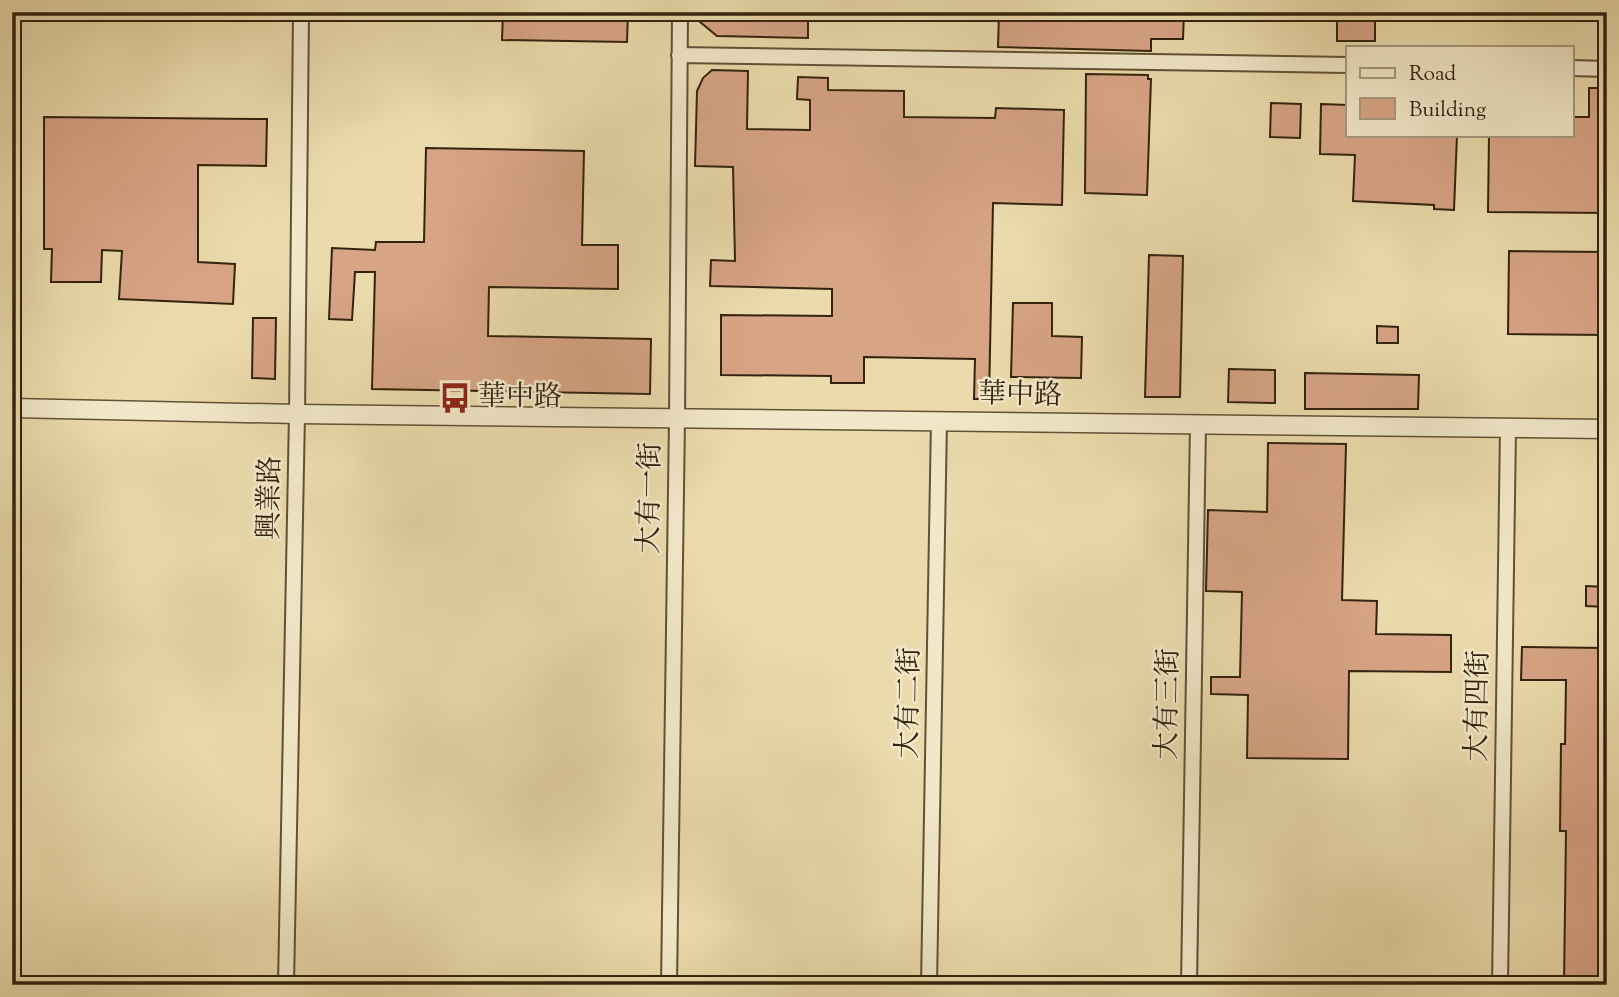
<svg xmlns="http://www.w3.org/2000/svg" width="1619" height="997" font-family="'Sorts Mill Goudy','Noto Serif TC',serif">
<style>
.building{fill:#d7a486;stroke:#33230d;stroke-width:2}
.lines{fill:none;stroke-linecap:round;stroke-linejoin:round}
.minor-casing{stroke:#615135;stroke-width:18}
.tertiary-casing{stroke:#615135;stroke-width:21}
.minor{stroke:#f2e8c9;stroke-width:14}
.tertiary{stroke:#f2e8c9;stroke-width:18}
.labels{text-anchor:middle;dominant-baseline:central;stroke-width:5;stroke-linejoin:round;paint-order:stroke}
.street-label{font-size:28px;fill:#33230d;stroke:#f2e8c9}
.poi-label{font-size:28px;fill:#33230d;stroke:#f2e8c9;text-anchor:start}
</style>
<rect width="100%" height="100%" fill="#ebdbac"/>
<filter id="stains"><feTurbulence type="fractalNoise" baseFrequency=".00286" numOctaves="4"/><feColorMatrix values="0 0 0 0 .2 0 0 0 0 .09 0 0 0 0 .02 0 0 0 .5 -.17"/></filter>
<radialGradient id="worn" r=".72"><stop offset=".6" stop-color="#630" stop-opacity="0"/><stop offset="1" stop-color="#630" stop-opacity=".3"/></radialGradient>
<!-- building -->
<path class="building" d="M503 12H628L627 42 502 40Z
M698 12H808V38L717 36 700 22Z
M999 12H1184L1183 39H1151V51L998 47Z
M1337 12H1375V41H1337Z
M712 70 748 71 747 129 810 130V100L797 99 798 77 828 78V90L904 91V117L995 118 996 108 1064 110 1062 205 993 203 989 399H974L975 359 864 357V383H831V376L721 375V315L832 316V289L710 286 711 260 735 261 733 167 695 166 697 91 703 78Z
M1086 74 1148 75V79H1151L1147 195 1085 193Z
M1589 88H1607V213L1488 212 1489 135H1572V117H1589Z
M1271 103 1301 104 1300 138 1270 137Z
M1321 104 1348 105V135H1457L1454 210 1434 209V205L1353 201 1355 155 1320 154Z
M44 117 267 119 266 166 198 165V262L235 264 233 304 119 299 122 251 102 250 101 282H51L52 249H44Z
M426 148 584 151 582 245H618V289L489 287 488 336 651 339 650 394 372 389 375 272H355L352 320 329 319 332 248 375 250 376 242H424Z
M1509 251 1607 252V335L1508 334Z
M1149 255 1183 256 1180 397H1145Z
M1013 303H1052V336L1082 337 1081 378 1011 377Z
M253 318H276L275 379 252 378Z
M1377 326 1398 327V343H1377Z
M1229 369 1275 370V403L1228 402Z
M1305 373 1419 375 1418 409H1305Z
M1268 443 1346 444 1342 600 1377 601 1376 634 1451 635V672L1349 671 1348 759 1247 758 1248 695 1211 694V677H1240L1242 592 1206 591 1208 510 1267 512Z
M1586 586 1607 587V607L1586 606Z
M1522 647 1607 648V985H1564L1566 831H1560L1561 744H1565L1566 680H1521Z"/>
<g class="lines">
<defs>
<path id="minor" d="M679 55 1348 65
M1572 68 1607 69
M286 985 297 414 301 12
M669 985 677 418 680 12
M929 985 939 421
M1189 985 1198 424
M1500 985 1508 428"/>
<path id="tertiary" d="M12 408 297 414 1607 429"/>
</defs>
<!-- minor casing -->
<use href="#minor" class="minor-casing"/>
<!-- tertiary casing -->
<use href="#tertiary" class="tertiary-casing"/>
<!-- minor -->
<use href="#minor" class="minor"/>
<!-- tertiary -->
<use href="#tertiary" class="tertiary"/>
</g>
<!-- icons -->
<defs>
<symbol id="bus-bare" viewBox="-9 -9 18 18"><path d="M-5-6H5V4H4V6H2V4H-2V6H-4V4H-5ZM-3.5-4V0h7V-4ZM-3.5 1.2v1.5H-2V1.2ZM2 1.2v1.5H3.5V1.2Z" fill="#8f2418" stroke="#f2e8c9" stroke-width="2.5" paint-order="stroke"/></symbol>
</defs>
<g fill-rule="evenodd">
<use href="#bus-bare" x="433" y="376" width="44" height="44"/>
</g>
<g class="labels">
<!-- street labels -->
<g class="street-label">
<text transform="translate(1020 396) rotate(1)">華中路</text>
<text transform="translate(271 498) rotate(-89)">興業路</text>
<text transform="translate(651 498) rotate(-89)">大有一街</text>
<text transform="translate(910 703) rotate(-89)">大有二街</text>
<text transform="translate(1169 704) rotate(-89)">大有三街</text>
<text transform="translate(1479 706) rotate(-89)">大有四街</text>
</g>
<!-- poi labels -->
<g class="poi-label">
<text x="478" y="398">華中路</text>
</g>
</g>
<!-- margin -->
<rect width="1619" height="997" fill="none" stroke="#ebdbac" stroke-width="42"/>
<rect x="14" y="14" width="1591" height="969" fill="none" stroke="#33230d" stroke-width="3.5"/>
<rect x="21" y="21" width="1577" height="955" fill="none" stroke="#33230d" stroke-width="2"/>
<!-- legend -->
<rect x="1346" y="46" width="228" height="91" fill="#f2e8c9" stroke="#a6997e" stroke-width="2"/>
<rect x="1360" y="68" width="35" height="10" fill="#f2e8c9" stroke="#a6997e" stroke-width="2"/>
<text x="1409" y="80" font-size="21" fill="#33230d">Road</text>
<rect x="1360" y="98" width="35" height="21" fill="#d7a486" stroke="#a6997e" stroke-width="2"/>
<text x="1409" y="116" font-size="21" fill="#33230d">Building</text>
<rect width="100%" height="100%" filter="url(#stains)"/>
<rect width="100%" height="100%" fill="url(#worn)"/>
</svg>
